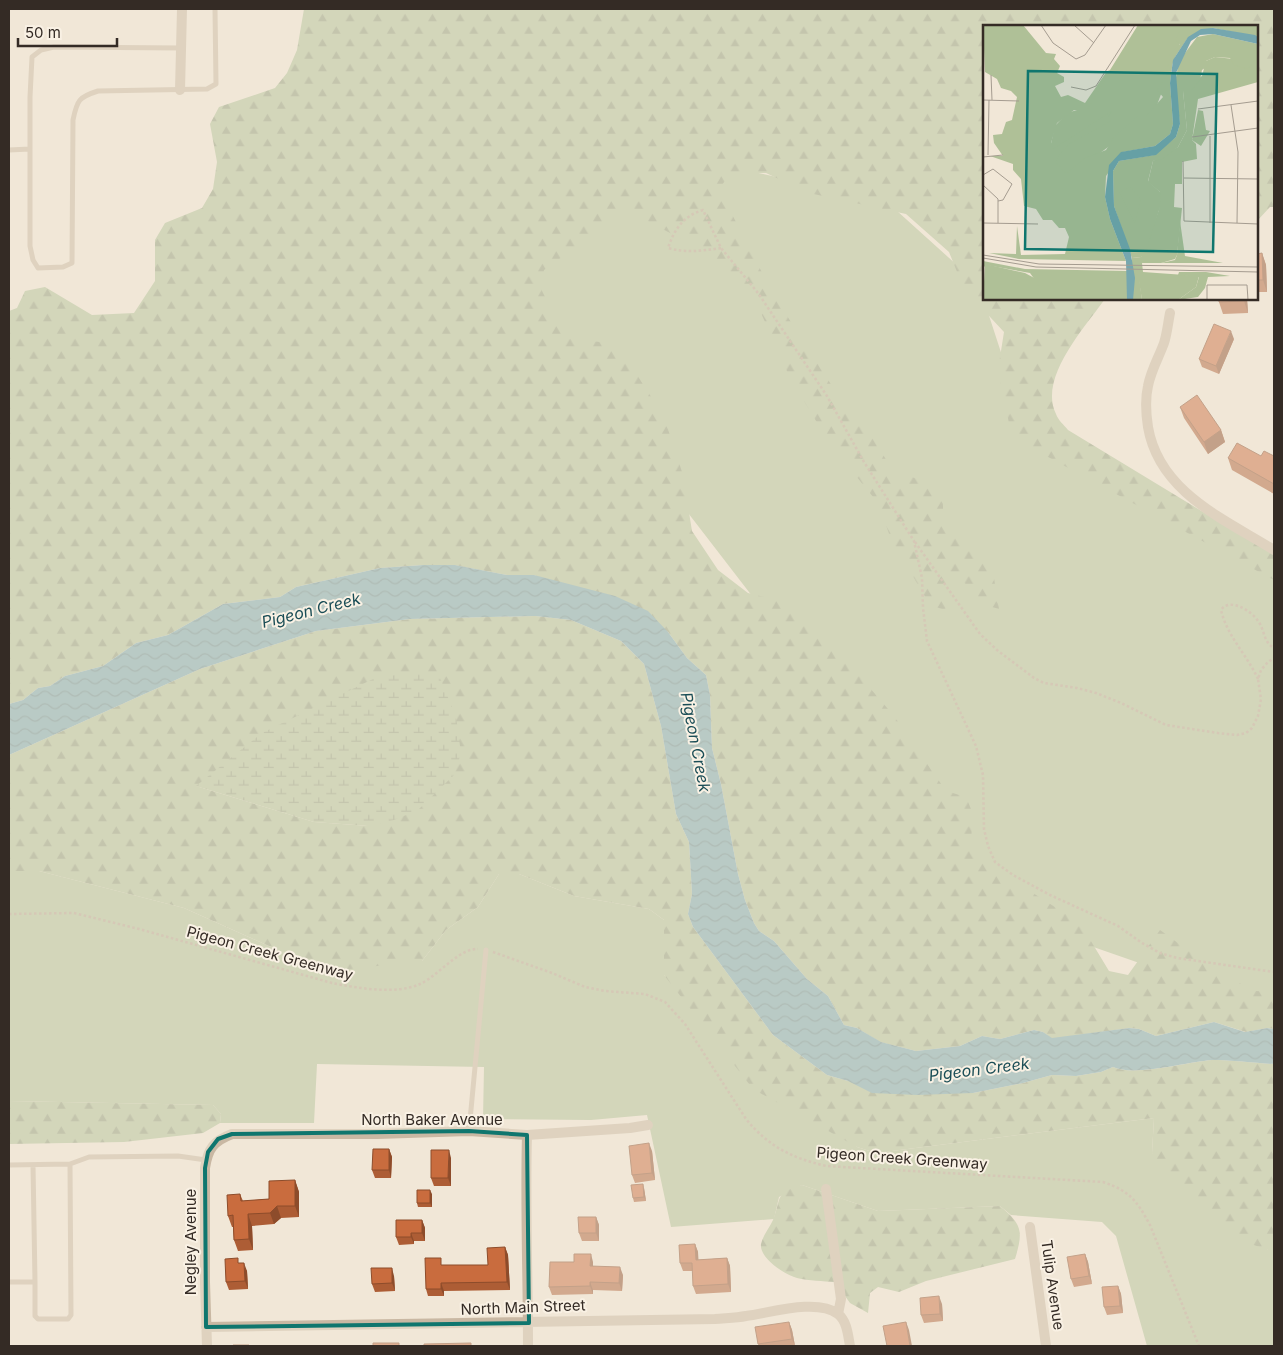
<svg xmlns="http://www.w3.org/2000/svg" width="1283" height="1355" font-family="Inter,sans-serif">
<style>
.green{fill:#afc097}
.forest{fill:url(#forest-firs);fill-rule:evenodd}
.wetland{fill:url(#wetland-marsh)}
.water{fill:url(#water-waves)}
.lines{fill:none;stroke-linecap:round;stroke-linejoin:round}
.path{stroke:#b5a28e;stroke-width:2.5;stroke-dasharray:2.5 2.5;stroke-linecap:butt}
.lane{stroke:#c9b8a3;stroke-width:5}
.street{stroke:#c9b8a3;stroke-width:10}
.wall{fill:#ad5d35}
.shaded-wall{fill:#8d4c2b}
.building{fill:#c96c3e;stroke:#8d4c2b}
.marked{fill:none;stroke:#0f766e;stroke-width:4;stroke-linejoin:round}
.labels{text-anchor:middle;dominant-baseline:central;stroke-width:4;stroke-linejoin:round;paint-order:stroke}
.street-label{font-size:15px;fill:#342b25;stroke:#f9f1e4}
.water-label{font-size:16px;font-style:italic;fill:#1a4d56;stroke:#f9f1e4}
.inset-road{fill:none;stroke:#a59c90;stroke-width:1}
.view{fill:#0f766e;fill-opacity:0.15;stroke:#0f766e;stroke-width:2.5}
.inset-edge{fill:none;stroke:#342b25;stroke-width:2.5}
</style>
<defs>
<pattern id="forest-firs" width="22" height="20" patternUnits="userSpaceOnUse" patternTransform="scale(1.25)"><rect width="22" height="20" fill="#afc097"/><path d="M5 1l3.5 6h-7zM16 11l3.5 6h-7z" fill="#8f9c7b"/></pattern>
<pattern id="wetland-marsh" width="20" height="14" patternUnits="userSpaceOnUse" patternTransform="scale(1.25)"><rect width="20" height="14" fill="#afc097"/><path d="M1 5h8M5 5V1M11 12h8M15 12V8" fill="none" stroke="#8f9c7b"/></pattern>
<pattern id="water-waves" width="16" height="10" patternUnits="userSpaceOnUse" patternTransform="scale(1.25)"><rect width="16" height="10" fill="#76a7af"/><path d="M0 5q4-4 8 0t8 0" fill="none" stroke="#62888e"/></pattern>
</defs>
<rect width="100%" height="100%" fill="#f1e7d7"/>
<!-- green -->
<path class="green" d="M727 166 886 201 979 285 1025 426 1274 576V1010L996 913 528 305 530 242Z
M9 871H39L184 908 298 959 422 961 446 930 478 907 499 874H519L574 896 649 909 664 920V975L857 1147 876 1153 1154 1118 1152 1153 1268 1250H1274V1346H1147L1116 1236 1102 1222 1011 1215 1000 1206 878 1211 802 1185 779 1197 774 1219 671 1227 647 1115 591 1120 483 1119 484 1067 317 1064 314 1123H220L221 1114 213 1105 9 1101Z"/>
<!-- forest -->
<path class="forest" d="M304 9H1274V207H1270L1257 221V26H984V299H1105C1085 327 1038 378 1056 414 1058 420 1064 425 1068 430L1274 555V580L1039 452 1010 428 998 370 1004 332 964 289 949 252 906 214 809 193 766 173 730 174 719 189 773 294 848 411 863 422 893 471 930 483 943 497V516L993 572 999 609 982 604 958 575 945 610 930 605 891 539 878 503 830 444 790 378 757 304 685 241 627 210 544 270 541 289 566 338 608 343 623 353 664 417 683 475 692 531 718 570 748 593 787 603 814 623 894 716 946 791 966 797 973 814 970 853 1080 923 1109 971 1128 975 1160 930 1222 975 1256 991 1274 992V1029L1267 1028 1246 1032 1214 1022 1156 1036 1139 1029 1129 1028 1052 1039 1043 1032 1034 1030 1000 1039 982 1036 960 1046 916 1051 880 1042 857 1028 844 1025 828 996 807 979 774 941 759 931 754 923 745 900 738 874 721 784 712 748 710 695 706 675 687 658 668 632 534 575H507L454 565H423L380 568 296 587 280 597 223 604 168 635 136 643 103 666 65 676 50 686 38 688 23 700 9 704V311L17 308 25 291 45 287 92 315 134 313 155 281V240L165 223 202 208 213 189 217 162 210 124 219 107 275 88 287 73 297 50Z
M535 616 571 620 621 641 644 664 661 726 676 814 689 842 692 894 688 914 693 927 773 1035 827 1075 848 1081 973 1093 1023 1083 1052 1075 1076 1076 1101 1072 1113 1067C1134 1077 1187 1062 1212 1060 1232 1060 1254 1063 1274 1064V1250H1268L1234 1238 1159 1170 1152 1153 1154 1118 876 1153 857 1147 753 1089 664 975V920L649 909 574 896 519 874H499L478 907 446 930 422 961 341 970 298 959 184 908 39 871H9V755L200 669 316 631 410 619ZM196 786 369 826 314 822Z
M9 1101 213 1105 221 1114 220 1123 203 1133 124 1142 9 1144Z
M802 1185 878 1211 1000 1206C1023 1225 1023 1232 1015 1259L926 1281 899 1292 878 1287 870 1293 868 1313 850 1303 835 1282C823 1281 809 1281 797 1278 785 1275 759 1258 761 1244 763 1235 770 1227 773 1220 782 1197 774 1193 802 1185Z"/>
<!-- wetland -->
<path class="wetland" d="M418 671 440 678 456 717 461 753 454 775 418 810 394 820 369 826 314 822 196 786 262 733 373 679Z"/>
<!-- water -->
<path class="water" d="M423 565H455L507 575H534L615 596 648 611 668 632 687 658 706 675 710 695 712 748 721 784 738 874 745 900 754 923 759 931 774 941 807 979 828 996 844 1025 857 1028 881 1042 916 1051 960 1046 982 1036 1000 1039 1034 1030 1043 1032 1052 1038 1129 1028 1139 1029 1156 1036 1214 1022 1245 1032 1267 1028 1274 1029V1064C1254 1063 1232 1060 1212 1060 1186 1062 1134 1077 1113 1067L1101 1072 1076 1076 1052 1075 1023 1083 973 1093 917 1095 872 1093 848 1081 827 1075 773 1035 693 927 688 914 692 894 689 842 676 814 661 726 644 664 621 641 571 620 535 616 410 619 316 631 200 669 9 755V704L23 700 38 688 50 686 65 676 103 666 136 643 168 635 223 604 280 597 296 587 380 568Z"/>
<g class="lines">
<!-- path -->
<path class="path" d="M721 248C702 251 686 253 668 248 674 230 683 216 703 210L721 248 758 293 827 396 864 462 914 541 922 578 923 608 927 641 976 746 983 775 984 829 988 846 995 862 1013 875 1050 895 1118 926 1142 943 1160 953 1177 958 1274 972
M915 542 980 634 997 650 1034 678 1044 683 1077 688 1096 693 1121 703 1166 725 1218 733 1237 735 1246 733 1252 728 1258 716 1261 699 1258 679 1261 670 1268 662 1274 658
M1258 679C1247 655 1227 636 1221 610 1229 597 1252 611 1258 621 1265 630 1263 642 1274 648
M9 914 74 913 139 929 332 983C357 988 396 995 420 984 438 976 459 948 478 949
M493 952 552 973 585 987 605 991 645 994 665 1002 685 1024 746 1119C769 1147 792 1158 826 1166L1103 1182C1130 1191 1137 1201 1150 1225L1199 1346"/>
<!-- lane -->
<path class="lane" d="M181 48 54 47 41 50 32 57 30 97V246L33 260 38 268 63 267 72 263 73 120C77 100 79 97 98 91L207 89 216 84 215 9
M9 150 30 149
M469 1131 486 950
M9 1165 70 1164 89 1157 178 1156 206 1160
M9 1282H35L33 1165
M35 1282V1316L38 1319H68L71 1315 70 1164"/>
<!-- street -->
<path class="street" d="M180 90 182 9
M1170 313C1168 323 1167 334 1164 343 1159 357 1151 370 1148 386 1145 399 1146 414 1148 427 1159 492 1224 519 1274 550
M527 1135C525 1206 528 1276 528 1346
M826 1189 841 1299 838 1314
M1030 1227 1046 1346
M206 1327 715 1319C725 1318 736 1318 746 1316 770 1313 817 1298 838 1314 847 1321 848 1335 850 1346
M207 1346 205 1282V1168C208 1148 214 1141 232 1134H377L469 1131 527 1135 630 1128 648 1125"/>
</g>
<!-- wall -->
<path class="wall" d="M1262 253 1266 265 1267 292H1257V254Z
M1219 299H1247L1248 313 1223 314 1219 302Z
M1234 339 1219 374 1202 367 1199 359Z
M1180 407 1221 430 1225 442 1208 454 1184 418Z
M1261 456H1274V494L1232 470 1228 458Z
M389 1149 392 1157 391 1178H375L372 1170Z
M652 1151 655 1180 635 1183 632 1175Z
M451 1158V1186H434L431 1178Z
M295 1180 299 1192V1217L281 1218 274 1224 252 1226 253 1250 238 1251 234 1240 233 1227H232L228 1216 240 1194 243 1201 269 1199Z
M644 1188 646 1201 634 1202 633 1198Z
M432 1194V1207H418L417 1203Z
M596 1217 599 1225V1241H582L579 1233Z
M422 1220 425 1228V1241H414V1244L399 1245 396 1237Z
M695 1244 698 1252V1260L727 1258 730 1266 731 1292 696 1294 693 1286V1271H683L680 1263Z
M505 1247 508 1255 510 1290 444 1291V1296H428L426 1289 443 1265H488Z
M1085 1254 1088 1262 1092 1284 1074 1287 1071 1279Z
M574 1262H593V1266L623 1275 622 1291 593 1290V1294L552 1295 549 1287Z
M240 1263 247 1271 248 1289 229 1290 226 1282Z
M394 1276 395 1291 375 1292 372 1284Z
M1118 1286 1121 1294 1123 1313 1107 1315 1104 1307Z
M942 1304 943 1321 924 1323 921 1315Z
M789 1322 792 1330 795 1346H759L758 1344Z"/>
<!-- shaded-wall -->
<path class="shaded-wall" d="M1262 253 1266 265 1267 292 1263 280Z
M1243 299H1247L1248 313 1244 301Z
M1231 331 1234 339 1219 374 1216 366Z
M1221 430 1225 442 1208 454 1204 442Z
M649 1143 652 1151 655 1180 652 1173Z
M389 1149 392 1157 391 1178 389 1170Z
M449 1150 451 1158V1186L448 1178Z
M295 1180 299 1192V1217L295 1206Z
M643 1184 644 1188 646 1201 644 1197Z
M430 1190 432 1194V1207L430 1203Z
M277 1206 281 1218 274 1224 270 1213Z
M248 1214 252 1226 253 1250 249 1239Z
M596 1217 599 1225V1241L596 1233Z
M422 1220 425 1228V1241L422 1233Z
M411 1233 414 1241V1244L411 1237Z
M695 1244 698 1252 699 1268 696 1260Z
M505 1247 508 1255 510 1290 507 1282Z
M591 1254 593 1262V1274L590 1266Z
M1085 1254 1088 1262 1092 1284 1089 1276Z
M727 1258 730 1266 731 1292 728 1284Z
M244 1263 247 1271 248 1289 245 1281Z
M620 1267 623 1275 622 1291 619 1283Z
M392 1268 394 1276 395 1291 392 1283Z
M590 1282 593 1290V1294L590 1286Z
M441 1283 444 1291V1296L441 1289Z
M1118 1286 1121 1294 1123 1313 1120 1306Z
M939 1296 942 1304 943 1321 940 1314Z
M789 1322 792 1330 795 1346 792 1339Z
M906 1322 909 1330 912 1346H910Z"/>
<!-- building -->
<path class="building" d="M1262 253 1263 280H1257V254Z
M1219 299H1243L1244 301 1219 302Z
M1214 324 1231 331 1216 366 1199 359Z
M1197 395 1221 430 1204 442 1180 407Z
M1237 443 1261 456 1264 451 1274 456V484L1228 458Z
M649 1143 652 1173 632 1175 629 1146Z
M373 1149H389V1170H372Z
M431 1150H449L448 1178H431Z
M295 1180V1206H277L270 1213 248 1214 249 1239 234 1240 233 1215 228 1216 227 1195 240 1194 241 1201 269 1199V1181Z
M643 1184 644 1197 633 1198 631 1185Z
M417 1190H430V1203H417Z
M578 1217H596V1233H579Z
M396 1220H422V1233H411V1237H396Z
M695 1244 696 1260 727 1258 728 1284 693 1286 692 1263H680L679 1245Z
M505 1247 507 1282 441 1283V1289H426L425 1258H441V1265H488L487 1248Z
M574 1254H591L590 1266 620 1267 619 1283 590 1282V1286L549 1287 550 1262H574Z
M1085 1254 1089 1276 1071 1279 1067 1257Z
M238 1258V1263H244L245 1281 226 1282 225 1259Z
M371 1268H392V1283L372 1284Z
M1118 1286 1120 1306 1104 1307 1102 1287Z
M939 1296 940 1314 921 1315 920 1298Z
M789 1322 792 1339 758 1344 755 1327Z
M906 1322 910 1346H887L883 1326Z
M373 1343H399V1346H373Z
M471 1343V1346H424V1344Z
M233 1345H249V1346H233Z"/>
<!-- marked area -->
<path d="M0 0H1283V1355H0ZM469 1131 527 1135 529 1323 206 1327 205 1168 208 1152 218 1139 232 1134Z" fill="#f1e7d7" fill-opacity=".55" fill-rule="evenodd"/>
<path class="marked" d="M469 1131 527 1135 529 1323 206 1327 205 1168 208 1152 218 1139 232 1134Z"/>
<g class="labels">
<!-- street labels -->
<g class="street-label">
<text transform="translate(270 953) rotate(15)">Pigeon Creek Greenway</text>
<text x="432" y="1119">North Baker Avenue</text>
<text transform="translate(902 1158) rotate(4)">Pigeon Creek Greenway</text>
<text transform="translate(190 1242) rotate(-90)">Negley Avenue</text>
<text transform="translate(1053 1285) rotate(82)">Tulip Avenue</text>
<text transform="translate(523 1307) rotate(-2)">North Main Street</text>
</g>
<!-- water labels -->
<g class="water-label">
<text transform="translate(311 610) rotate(-14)">Pigeon Creek</text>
<text transform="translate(696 742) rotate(79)">Pigeon Creek</text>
<text transform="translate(979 1069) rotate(-7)">Pigeon Creek</text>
</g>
</g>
<!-- overview -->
<g transform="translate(983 25)">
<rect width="275" height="275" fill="#f1e7d7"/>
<path d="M155 0H214L199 13 171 88 86 151H77L67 123 72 101 84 88 104 82ZM275 30V57L215 74 209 115 213 119 214 134 199 137V159H192L191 182 199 183 194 230 192 234 178 238H159L160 247 216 251 213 262 195 275H159L156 256 149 247V233L158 232 176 185 177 167 165 157 170 136 195 122 204 105 200 66 219 51 223 36 232 32 270 36ZM2 239 42 248 55 255 145 250 144 275H0Z" fill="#afc097"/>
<path d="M0 0H40L63 28 73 29 71 34 77 41 74 48 81 52V57L72 61 78 72 85 70 102 78 124 46 128 45 104 85H91L74 98 68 118 70 124 129 86 125 92 128 96 86 119 77 129 73 137 83 149 102 133 123 125 131 112 155 91H163L180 72 174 65 183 52 187 29 197 19 192 15 200 0H275V12L230 3 204 14 190 35 187 58 190 99 187 109 172 121 140 127 123 151 122 172 127 194 143 236 36 234 6 228 33 229 34 201 38 230 82 229 86 212 82 203H76L69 195H60L53 184 41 181 38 154 30 145V139L7 131H20L11 118 10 110 19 109 23 97 29 95 34 72 28 66 18 63 14 54 2 47ZM230 9 275 19 274 33 265 44 251 40 247 33 232 32 223 36 225 41 219 45 217 55 208 66H200L204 105 195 122 179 134 170 136 165 156 177 167 178 179 163 226 158 232 149 233 131 181 130 146 136 136 171 130 193 112 197 99 192 58 196 36 214 12ZM215 85 220 86 223 105 227 106 218 121 209 115ZM197 196 202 231 240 238H178L192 235 194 230ZM0 236 42 244 144 246V275H63L56 265 52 275V255L47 248 3 240 0 243ZM149 247 156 251 159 275H150ZM196 247H223L247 251 225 252 222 263 215 272 195 275 213 262 216 252 195 250Z" fill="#afc097"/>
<path d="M148 162 158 175 152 199 136 167Z" fill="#afc097"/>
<path d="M230 3 272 10 275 12V19L230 9 217 10 208 16 193 48 197 99 193 112 173 130 136 136 130 146 131 181 147 224 152 253 150 275H144L143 236 127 194 122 172 126 140 138 127 172 121 187 109 190 99 187 58 190 35 205 12 218 4Z" fill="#76a7af"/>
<path class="inset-road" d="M58 0 70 18 93 34 102 30 123 0M91 0 111 18M8 50 9 75M88 62 103 65 113 61 152 0M0 75 36 76M248 80 255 127 254 198M215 84 275 76M227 111V198M209 112 275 103M5 130 6 75M0 132 20 130M200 136 201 196 275 199M0 150 10 144 29 159 20 175 15 176M201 153 275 154M0 160 15 174V198M0 198 55 199M0 230 56 239 275 242M0 233 53 242 275 247M217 275H265M224 275V260H264L265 275"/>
<path class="view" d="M45 46 234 49 230 227 42 224Z"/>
<rect width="275" height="275" class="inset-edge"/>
</g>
<!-- border -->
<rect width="1283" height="1355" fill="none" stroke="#342b25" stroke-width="20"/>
<!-- scale -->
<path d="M18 38v8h99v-8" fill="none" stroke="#342b25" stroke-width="2.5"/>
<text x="25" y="38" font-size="15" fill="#342b25" stroke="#f9f1e4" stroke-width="4" paint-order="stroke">50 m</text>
</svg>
